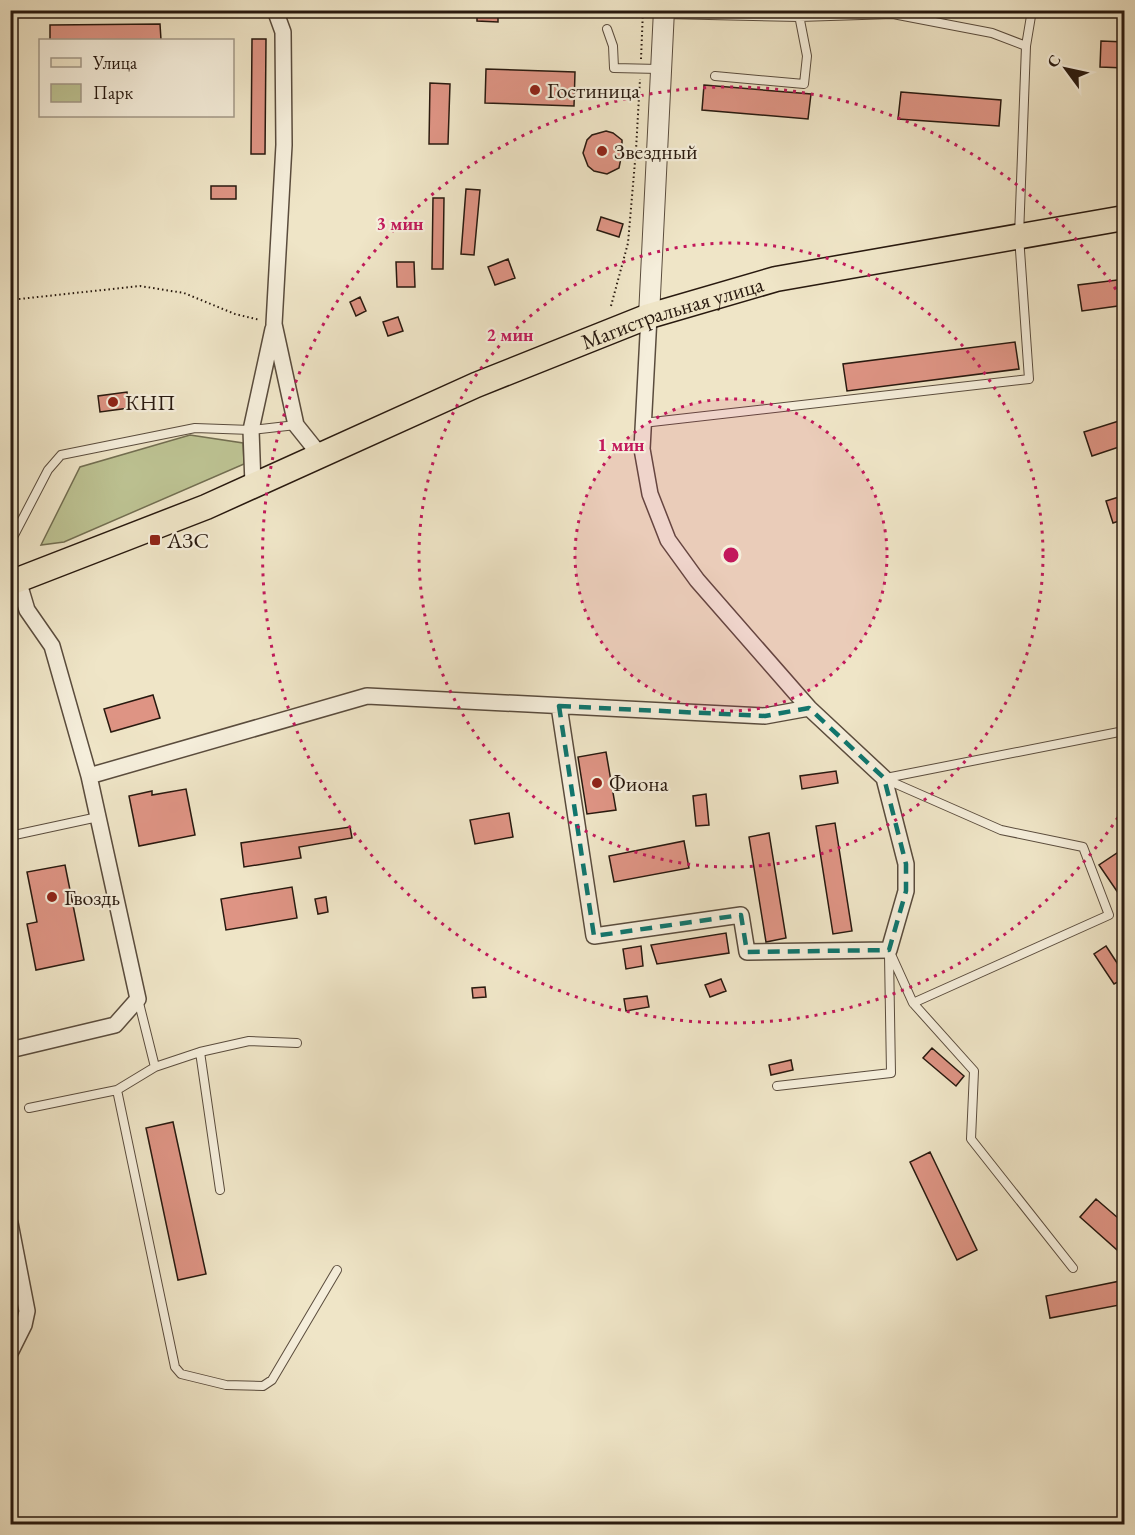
<svg xmlns="http://www.w3.org/2000/svg" width="1135" height="1535" font-family="'EB Garamond',serif">
<style>
.green{fill:#bdc393;stroke:#726e51;stroke-width:1.5}
.building{fill:#de9484;stroke:#28190f;stroke-width:1.5}
.lines{fill:none;stroke-linecap:round;stroke-linejoin:round}
.service-casing{stroke:#5a4c3d;stroke-width:10}
.minor-casing{stroke:#5a4c3d;stroke-width:18}
.tertiary-casing{stroke:#5a4c3d;stroke-width:22}
.primary-casing{stroke:#28190f;stroke-width:27}
.path{stroke:#28190f;stroke-width:2;stroke-dasharray:1.5 3;stroke-linecap:butt}
.service{stroke:#f5eedb;stroke-width:8}
.minor{stroke:#f5eedb;stroke-width:15}
.tertiary{stroke:#f5eedb;stroke-width:20}
.primary{stroke:#efe5c7;stroke-width:24}
.marked{fill:none;stroke:#0f766e;stroke-width:4.5;stroke-dasharray:12 8;stroke-linejoin:round}
.ring{fill:none;stroke:#c2185b;stroke-width:3;stroke-dasharray:3 6}
.poi-dot{fill:#8f2418;stroke:#f5eedb;stroke-width:2}
.labels{text-anchor:middle;dominant-baseline:central;stroke-width:4.5;stroke-linejoin:round;paint-order:stroke}
.poi-label{font-size:22px;fill:#28190f;stroke:#f5eedb;text-anchor:start}
.street-label{font-size:22px;fill:#28190f;stroke:#f5eedb}
.centre{fill:#c2185b;stroke:#f5eedb;stroke-width:3}
.ring-label{font-size:18px;text-anchor:middle;font-weight:bold;fill:#c2185b;stroke:#f5eedb;stroke-width:4.5;stroke-linejoin:round;paint-order:stroke}
</style>
<rect width="100%" height="100%" fill="#efe5c7"/>
<filter id="stains"><feTurbulence type="fractalNoise" baseFrequency=".00333" numOctaves="4"/><feColorMatrix values="0 0 0 0 .2 0 0 0 0 .09 0 0 0 0 .02 0 0 0 .5 -.17"/></filter>
<radialGradient id="worn" r=".72"><stop offset=".6" stop-color="#630" stop-opacity="0"/><stop offset="1" stop-color="#630" stop-opacity=".3"/></radialGradient>
<!-- green -->
<path class="green" d="M190 435 243 443 244 464 64 542 41 545 80 467Z"/>
<!-- building -->
<path class="building" d="M477 10H498V22L477 21Z
M160 24 161 40H50V25Z
M252 39H266L265 154H251Z
M1101 41 1125 42V68L1100 67Z
M486 69 575 72 574 106 485 103Z
M430 83 450 84 448 144H429Z
M704 85 811 94 808 119 702 110Z
M901 92 1001 100 999 126 898 119Z
M606 131 613 133 622 140V153L619 168 607 174 594 171 588 166 583 153 587 140 592 135Z
M211 186H236V199H211Z
M466 189 480 190 474 255 461 254Z
M433 198H444L443 269H432Z
M601 217 623 224 619 237 597 230Z
M508 259 515 278 495 285 488 267Z
M396 262H414L415 287H397Z
M1125 279V305L1082 311 1078 285Z
M360 297 366 311 356 316 350 302Z
M398 317 403 331 388 336 383 322Z
M1015 342 1019 369 847 391 843 364Z
M127 392 129 408 100 412 98 396Z
M1125 419V445L1092 456 1084 432Z
M1125 495V519L1113 523 1106 501Z
M153 695 160 718 111 732 104 709Z
M606 752 616 810 587 814 578 757Z
M836 771 838 783 802 789 800 776Z
M186 789 195 835 139 846 129 796 152 791V795Z
M706 794 709 825 696 826 693 796Z
M509 813 513 837 475 844 470 820Z
M835 823 852 931 833 934 816 826Z
M350 827 352 838 299 847 301 858 244 867 241 843Z
M769 833 786 938 766 942 749 837Z
M684 841 689 868 614 882 609 856Z
M1120 851 1125 857V903L1099 865Z
M65 865 84 960 36 970 27 924 37 922 27 872Z
M292 887 297 918 226 930 221 899Z
M326 897 328 912 318 914 315 899Z
M726 933 729 953 657 964 651 945Z
M641 946 643 966 626 969 623 949Z
M1106 946 1125 975V978L1114 984 1094 954Z
M721 979 726 991 710 997 705 985Z
M485 987 486 997 473 998 472 988Z
M647 996 649 1007 626 1011 624 999Z
M932 1048 964 1076 956 1086 923 1058Z
M791 1060 793 1070 771 1075 769 1065Z
M173 1122 206 1274 178 1280 146 1128Z
M930 1152 977 1250 957 1260 910 1162Z
M1096 1199 1125 1224V1257L1080 1217Z
M1125 1280V1304L1050 1318 1046 1296Z"/>
<g class="lines">
<defs>
<path id="service" d="M665 14 799 17 893 14 992 33 1026 46
M607 29 613 46 614 68 659 69
M715 76 804 84 807 56 798 10
M643 423 1029 379 1019 236 1026 46 1032 10
M10 543 48 470 61 455 195 428 251 430 296 425
M886 778 1124 731
M885 779 1001 830 1083 847 1109 915 913 1003 889 950
M10 836 98 817
M138 999 155 1067 200 1052 249 1041 297 1043
M913 1003 974 1071 971 1139 1073 1268
M200 1052 220 1190
M777 1086 891 1073 889 955
M117 1090 175 1367 181 1374 226 1385 263 1386 272 1380 337 1270
M29 1108 117 1090 155 1067"/>
<path id="minor" d="M275 10 283 32 284 145 274 324 296 425 320 455
M253 485 251 430 273 329
M559 706 594 936 741 915 747 952 889 950 906 891V864L884 778 809 708 697 580 668 540 650 494 642 449 649 316
M89 776 367 696 765 716 809 708
M10 1050 115 1025 138 999 89 776 52 646 27 610 18 580
M10 1223 27 1311 24 1325 10 1353"/>
<path id="tertiary" d="M649 316 664 10"/>
<g id="primary">
<path id="s1" d="M10 583 206 507 476 385 649 316 776 279 1124 218"/>
</g>
</defs>
<!-- service casing -->
<use href="#service" class="service-casing"/>
<!-- minor casing -->
<use href="#minor" class="minor-casing"/>
<!-- tertiary casing -->
<use href="#tertiary" class="tertiary-casing"/>
<!-- primary casing -->
<use href="#primary" class="primary-casing"/>
<!-- path -->
<path class="path" d="M641 59 643 10
M10 300 140 286 184 293 235 314 260 320
M611 306 628 243 636 150 640 79"/>
<!-- service -->
<use href="#service" class="service"/>
<!-- minor -->
<use href="#minor" class="minor"/>
<!-- tertiary -->
<use href="#tertiary" class="tertiary"/>
<!-- primary -->
<use href="#primary" class="primary"/>
</g>
<!-- marked area -->
<path class="marked" d="M559 706 765 716 809 708 884 778 906 864V891L889 950 747 952 741 915 594 936Z"/>
<!-- distance rings -->
<circle cx="731" cy="555" r="156" fill="#c2185b" fill-opacity=".12"/>
<g class="ring">
<circle cx="731" cy="555" r="156"/>
<circle cx="731" cy="555" r="312"/>
<path d="M1123 810A468 468 0 1 1 1123 300"/>
</g>
<!-- markers -->
<g class="poi-dot">
<circle cx="535" cy="90" r="6"/>
<circle cx="602" cy="151" r="6"/>
<circle cx="113" cy="402" r="6"/>
<rect x="149" y="534" width="12" height="12" rx="3"/>
<circle cx="597" cy="783" r="6"/>
<circle cx="52" cy="897" r="6"/>
</g>
<g class="labels">
<!-- poi labels -->
<g class="poi-label">
<text x="547" y="90">Гостиница</text>
<text x="614" y="151">Звездный</text>
<text x="125" y="402">КНП</text>
<text x="167" y="540">АЗС</text>
<text x="609" y="783">Фиона</text>
<text x="64" y="897">Гвоздь</text>
</g>
<!-- street labels -->
<g class="street-label">
<text stroke="none"><textPath href="#s1" startOffset="716">Магистральная улица</textPath></text>
</g>
</g>
<circle cx="731" cy="555" r="9" class="centre"/>
<g class="ring-label">
<text x="400" y="230">3 мин</text>
<text x="510" y="341">2 мин</text>
<text x="621" y="451">1 мин</text>
</g>
<!-- margin -->
<rect width="1135" height="1535" fill="none" stroke="#efe5c7" stroke-width="36"/>
<rect x="12" y="12" width="1111" height="1511" fill="none" stroke="#28190f" stroke-width="3"/>
<rect x="18" y="18" width="1099" height="1499" fill="none" stroke="#28190f" stroke-width="1.5"/>
<!-- legend -->
<rect x="39" y="39" width="195" height="78" fill="#f5eedb" stroke="#a39989" stroke-width="1.5"/>
<rect x="51" y="58" width="30" height="9" fill="#efe5c7" stroke="#a39989" stroke-width="1.5"/>
<text x="93" y="69" font-size="18" fill="#28190f">Улица</text>
<rect x="51" y="84" width="30" height="18" fill="#bdc393" stroke="#a39989" stroke-width="1.5"/>
<text x="93" y="99" font-size="18" fill="#28190f">Парк</text>
<!-- north arrow -->
<g transform="translate(1066 69) rotate(303)" stroke="#f5eedb" stroke-width="4.5" paint-order="stroke">
<path d="M0-4.5L10 22L0 15L-10 22Z" fill="#28190f"/>
<text y="-9" font-size="16" font-weight="bold" text-anchor="middle" fill="#28190f">С</text>
</g>
<rect width="100%" height="100%" filter="url(#stains)"/>
<rect width="100%" height="100%" fill="url(#worn)"/>
</svg>
